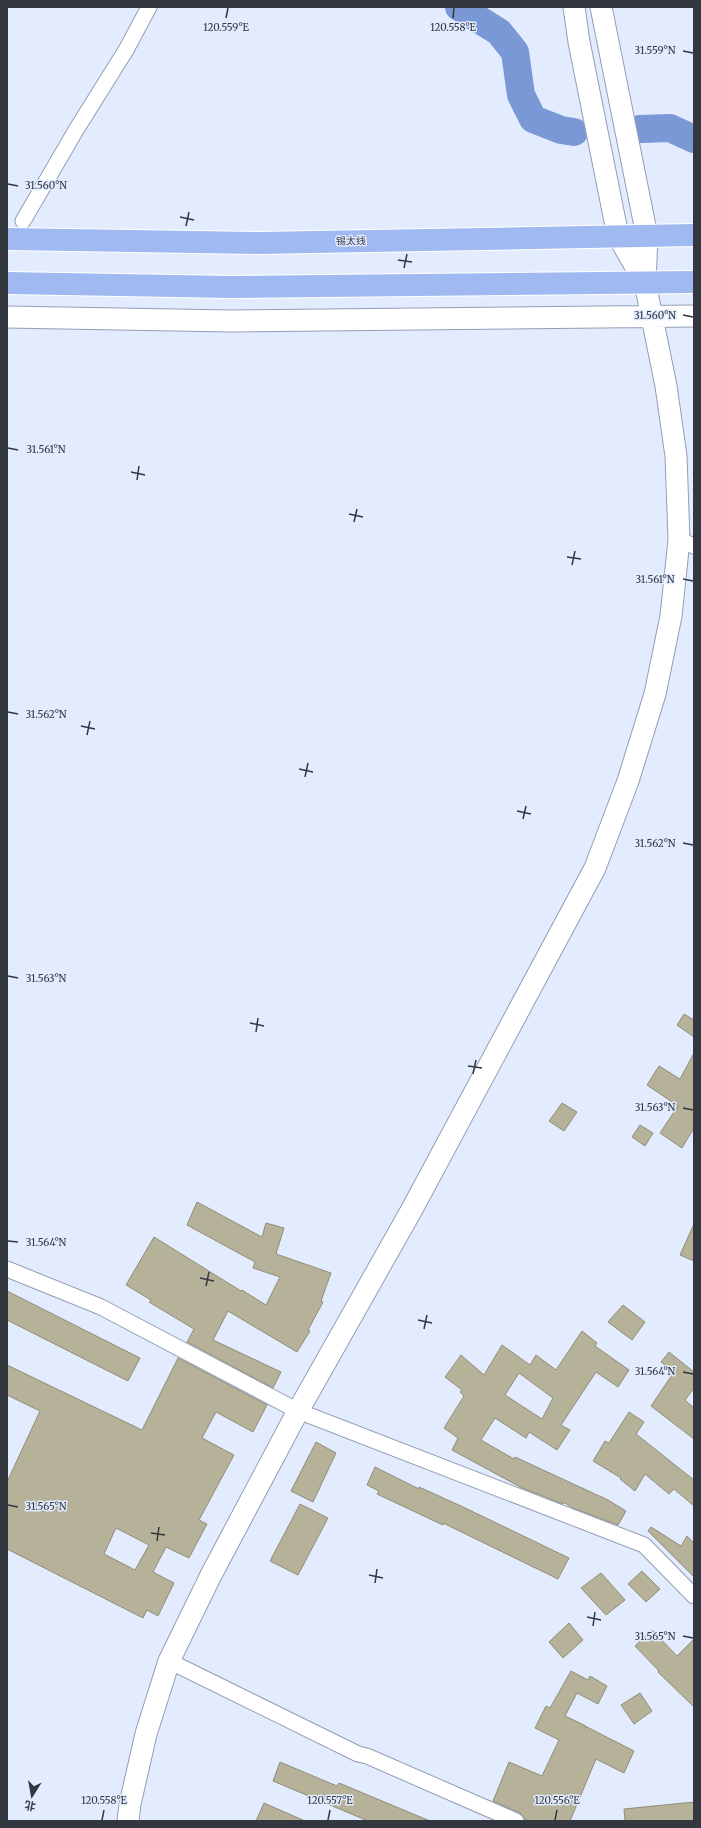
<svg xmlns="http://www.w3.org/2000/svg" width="701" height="1828" font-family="Merriweather,'Noto Sans SC',serif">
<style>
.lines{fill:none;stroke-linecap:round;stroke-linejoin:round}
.river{stroke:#7b98d6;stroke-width:28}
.building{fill:#b6b299;stroke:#918d75;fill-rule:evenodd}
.street-casing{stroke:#939eb4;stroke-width:17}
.secondary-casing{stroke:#939eb4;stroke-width:23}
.primary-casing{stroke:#fff;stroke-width:24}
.street{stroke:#fff;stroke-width:15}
.secondary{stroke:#fff;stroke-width:21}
.primary{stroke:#a0b9f1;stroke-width:22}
.ticks{fill:none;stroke:#323740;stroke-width:1.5}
.labels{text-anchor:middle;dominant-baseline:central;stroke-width:3;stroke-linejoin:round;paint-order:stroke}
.street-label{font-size:10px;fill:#323740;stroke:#e3ecff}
.ticks-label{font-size:10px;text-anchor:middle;fill:#323740;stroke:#e3ecff;stroke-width:3;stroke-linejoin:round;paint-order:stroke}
</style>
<rect width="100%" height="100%" fill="#e3ecff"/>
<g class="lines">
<!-- river -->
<path class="river" d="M459 7 499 32 515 52 521 95 533 119 561 130 574 132
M640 129 670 128 694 139"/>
</g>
<!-- building -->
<path class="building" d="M684 1014 694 1020V1037L677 1025Z
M694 1053V1128L682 1148 660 1133 678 1106 647 1085 659 1066 680 1079Z
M562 1103 577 1112 564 1131 549 1121Z
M640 1125 653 1133 645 1146 632 1137Z
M197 1202 262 1237 266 1223 284 1228 276 1254 331 1273 321 1301 323 1302 308 1330 310 1331 297 1352 228 1311 213 1340 281 1372 273 1388 187 1342 194 1329 149 1302 151 1300 126 1285 154 1237 241 1291 242 1290 266 1305 280 1277 253 1268 255 1262 187 1225Z
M694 1224V1261L680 1255Z
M7 1291 140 1358 128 1381 7 1320Z
M623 1305 645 1322 632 1340 608 1322Z
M582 1331 597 1343 595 1346 629 1370 618 1387 596 1372 561 1425 570 1430 557 1450 529 1432 526 1438 495 1418 481 1440 514 1459 515 1457 608 1500 626 1511 618 1525 573 1508 563 1502V1504L522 1488 452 1450 458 1438 444 1428 464 1396 460 1392 462 1390 445 1377 461 1355 484 1375 502 1345 530 1365 536 1355 556 1370ZM519 1373 553 1398 542 1419 505 1395Z
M669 1352 694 1372V1388L685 1400 694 1408V1439L651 1406 674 1372 661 1362Z
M178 1358 267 1405 253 1432 216 1412 202 1438 234 1455 199 1520 207 1524 189 1558 166 1547 153 1572 174 1583 158 1616 147 1610 143 1618 7 1549V1482L40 1411 7 1395V1365L142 1430ZM116 1528 149 1545 135 1570 104 1554Z
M629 1412 644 1422 636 1434 694 1480V1506L674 1489 669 1494 645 1474 635 1491 620 1479 621 1478 593 1461 605 1441 609 1443Z
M316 1442 336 1453 313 1502 291 1491Z
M375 1467 419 1489V1487L461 1506 569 1558 558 1579 443 1523V1525L377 1494 379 1491 367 1485Z
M300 1504 328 1518 298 1575 270 1561Z
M651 1527 681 1546 687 1536 694 1543V1577L648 1531Z
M642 1571 660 1589 646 1602 628 1584Z
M601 1573 625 1600 606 1615 581 1588Z
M569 1623 583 1640 563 1658 549 1642Z
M652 1630 677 1656 694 1639V1707L658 1672 659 1671 635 1646Z
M571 1671 588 1680 590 1676 607 1686 598 1704 577 1693 565 1716 586 1726 585 1728 587 1727 634 1751 624 1773 596 1759 570 1821H529L525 1819 520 1813 493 1801 509 1762 542 1776 559 1740 535 1728 546 1706 550 1708Z
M640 1693 652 1711 634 1724 621 1705Z
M280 1762 337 1786 339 1783 430 1821H368L273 1781Z
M694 1802V1821H625L624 1809Z
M264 1803 305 1821H256Z"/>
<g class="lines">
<defs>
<path id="street" d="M23 221 76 130 126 50 149 7
M679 540 694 546
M7 1269 101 1307 298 1411 644 1545 694 1596
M169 1661 358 1754 367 1756 516 1821"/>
<path id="secondary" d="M574 7 579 42 618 236 645 283 647 236 601 7
M7 317 231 321 694 316
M128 1821 130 1804 146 1734 169 1661 211 1575 298 1411 411 1211 595 868 628 781 655 694 671 616 679 540 676 456 666 386 645 283"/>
<path id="primary" d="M7 239 259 243 694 235
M7 283 231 287 694 282"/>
</defs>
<!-- street casing -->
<use href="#street" class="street-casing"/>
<!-- secondary casing -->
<use href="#secondary" class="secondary-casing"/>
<!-- primary casing -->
<use href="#primary" class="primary-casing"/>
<!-- street -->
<use href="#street" class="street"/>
<!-- secondary -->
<use href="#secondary" class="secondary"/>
<!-- primary -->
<use href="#primary" class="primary"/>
</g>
<!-- ticks -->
<path class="ticks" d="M226 18 228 8M453 18 454 8M683 51 693 53M8 184 18 186M180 217 194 220M186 226 189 212M398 260 412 262M404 268 407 254M683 315 693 317M8 448 18 450M131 472 145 475M137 480 139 466M349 514 363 517M354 522 357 509M567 557 581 559M572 565 575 551M683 579 693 581M8 712 18 714M81 726 95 729M87 735 90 721M299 769 313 772M305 777 308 763M517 811 531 814M523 819 526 806M683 843 693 845M8 976 18 978M250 1023 264 1026M256 1032 258 1018M468 1066 482 1068M473 1074 476 1060M683 1108 693 1110M8 1241 18 1242M200 1278 214 1281M206 1286 209 1272M418 1320 432 1323M424 1329 427 1315M683 1372 693 1374M8 1505 18 1507M151 1533 165 1535M157 1541 159 1527M369 1575 383 1578M375 1583 377 1569M587 1617 601 1620M593 1626 595 1612M683 1636 693 1638M102 1820 104 1810M328 1820 330 1810M555 1820 557 1810"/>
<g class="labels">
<!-- street labels -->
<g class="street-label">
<text transform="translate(351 241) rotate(-1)">锡太线</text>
</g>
</g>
<g class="ticks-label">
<text x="226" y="31">120.559°E</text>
<text x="453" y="31">120.558°E</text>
<text x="655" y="54">31.559°N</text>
<text x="46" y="189">31.560°N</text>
<text x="655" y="319">31.560°N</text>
<text x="46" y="453">31.561°N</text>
<text x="655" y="583">31.561°N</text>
<text x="46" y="718">31.562°N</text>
<text x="655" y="847">31.562°N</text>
<text x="46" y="982">31.563°N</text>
<text x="655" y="1111">31.563°N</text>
<text x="46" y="1246">31.564°N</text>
<text x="655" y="1375">31.564°N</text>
<text x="46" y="1510">31.565°N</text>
<text x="655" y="1640">31.565°N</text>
<text x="104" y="1804">120.558°E</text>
<text x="330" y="1804">120.557°E</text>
<text x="557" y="1804">120.556°E</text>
</g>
<!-- border -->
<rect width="701" height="1828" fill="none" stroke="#323740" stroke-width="16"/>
<!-- north arrow -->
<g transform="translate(32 1796) rotate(191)" stroke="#e3ecff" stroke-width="3" paint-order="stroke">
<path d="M0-3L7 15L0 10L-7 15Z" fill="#323740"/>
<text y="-6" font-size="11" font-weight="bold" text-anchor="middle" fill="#323740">北</text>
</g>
</svg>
